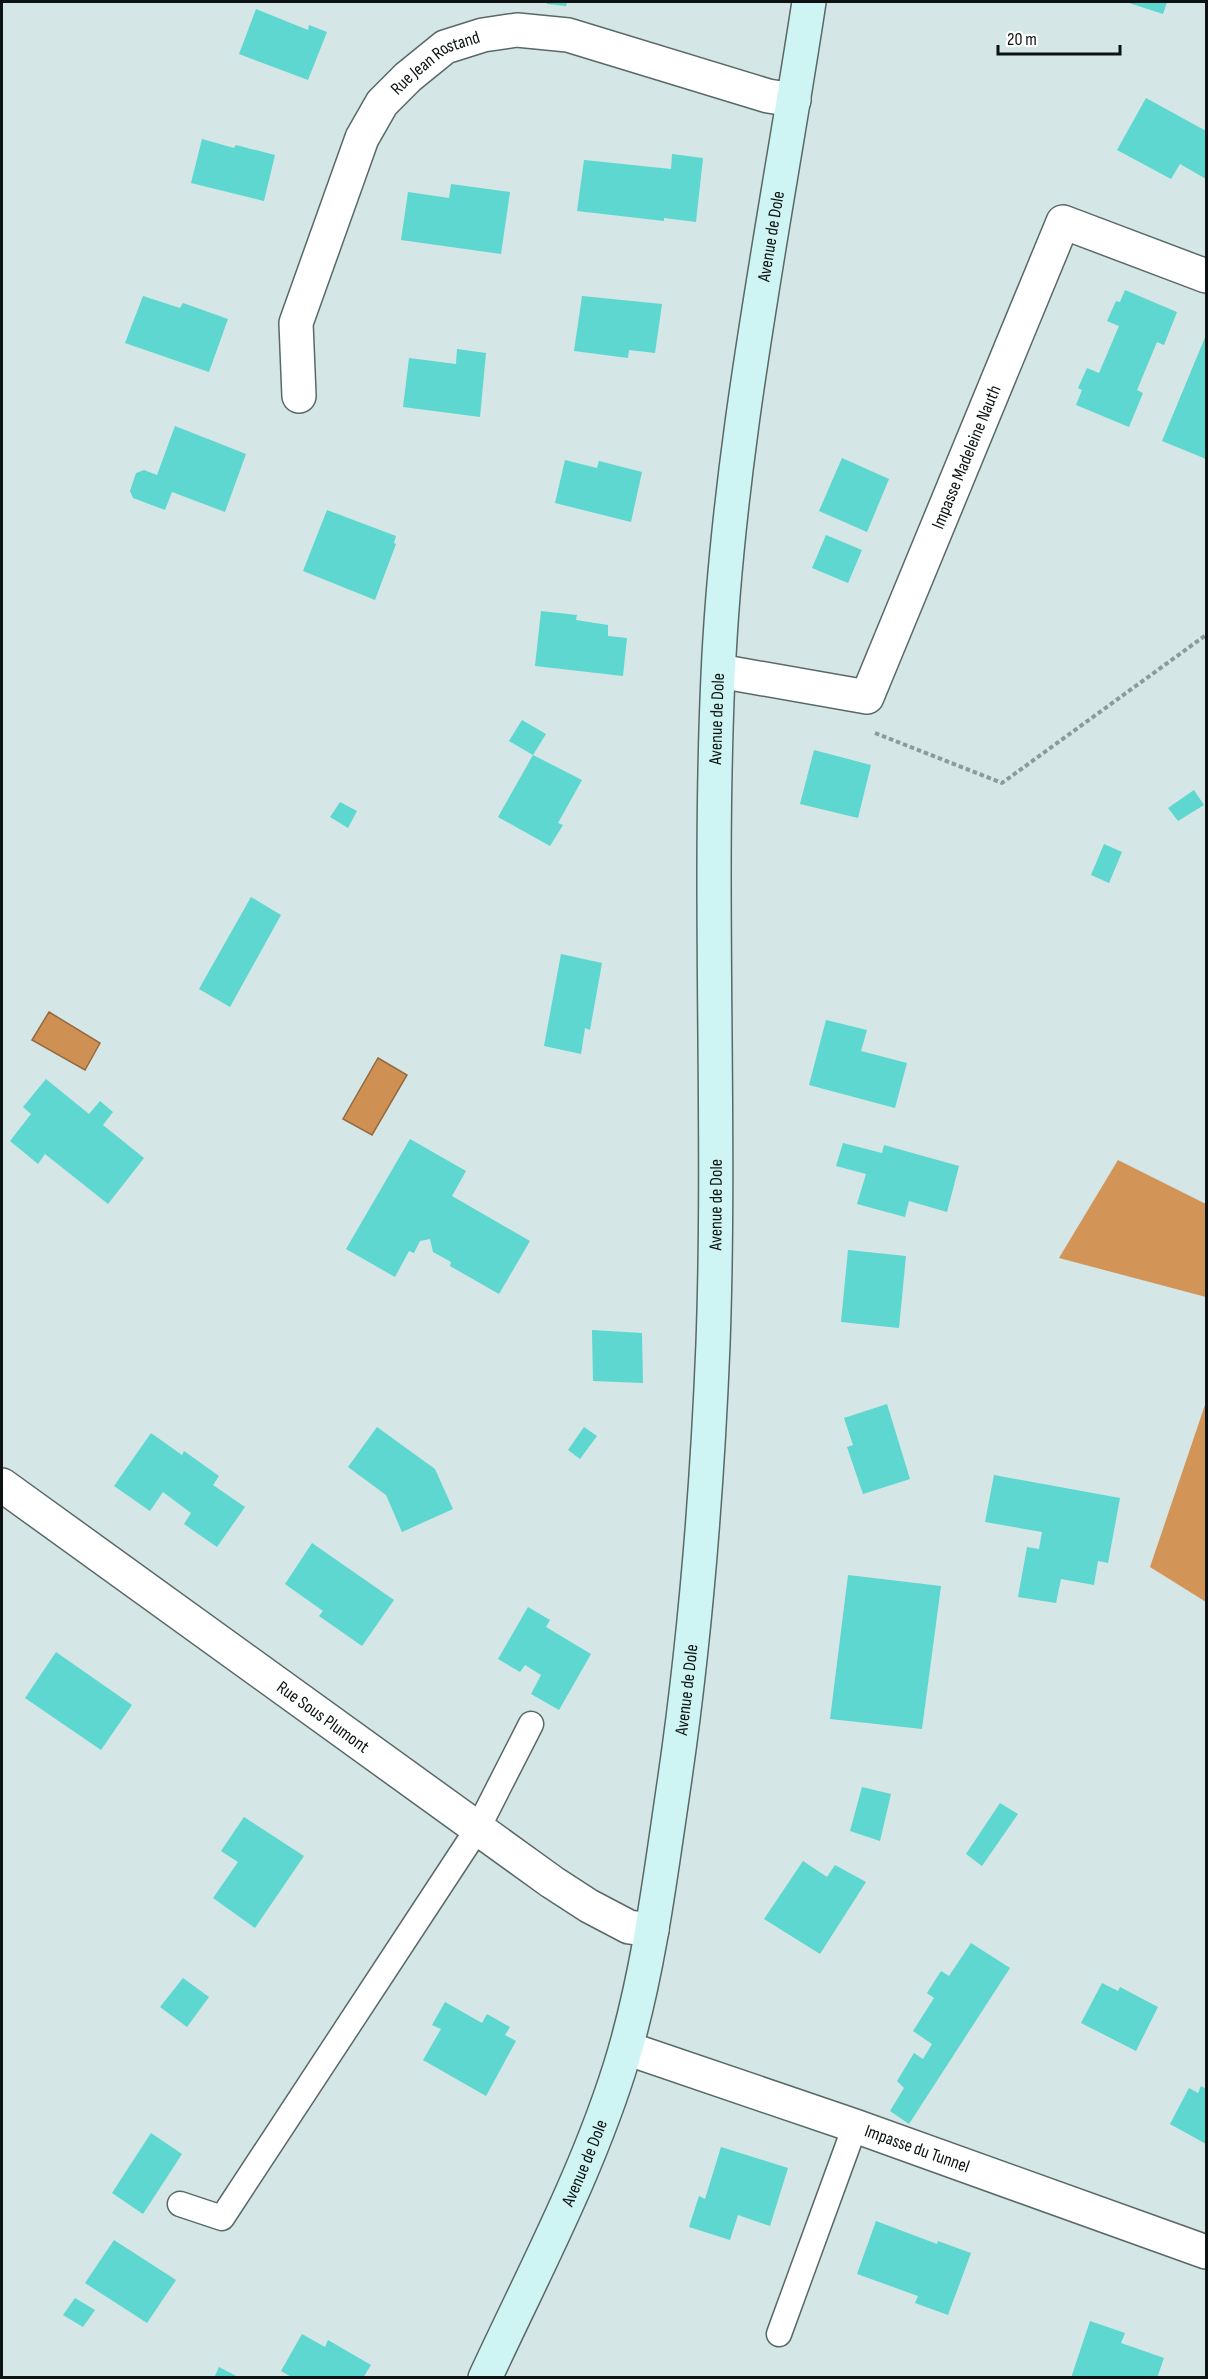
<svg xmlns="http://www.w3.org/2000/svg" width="1208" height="2379" font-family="'Sofia Sans Condensed',sans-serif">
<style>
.forest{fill:#d39457}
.water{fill:#cf9053;stroke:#946a40;stroke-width:1.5}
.building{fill:#5dd7d0}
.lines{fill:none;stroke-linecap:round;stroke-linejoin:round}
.service-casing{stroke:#586967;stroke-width:27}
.minor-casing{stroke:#586967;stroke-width:36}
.secondary-casing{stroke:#586967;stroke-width:36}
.path{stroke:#8c9a99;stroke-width:4;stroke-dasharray:4.5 3;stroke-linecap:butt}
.service{stroke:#fff;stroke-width:24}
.minor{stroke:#fff;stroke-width:33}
.secondary{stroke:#cef5f4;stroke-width:33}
.labels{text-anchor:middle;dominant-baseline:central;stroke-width:6;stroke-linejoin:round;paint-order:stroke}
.street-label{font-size:18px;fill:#0c1312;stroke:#fff}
</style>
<rect width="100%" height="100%" fill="#d4e6e5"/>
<!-- forest -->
<path class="forest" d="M1118 1160 1206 1204V1297L1059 1258Z
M1206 1402V1602L1150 1567Z"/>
<!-- water -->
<path class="water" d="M49 1012 100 1043 85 1070 32 1040Z
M378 1058 407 1075 372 1135 343 1119Z"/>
<!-- building -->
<path class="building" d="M547 2H567L566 6 547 4Z
M1126 2H1167L1163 14Z
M256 9 308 30 309 25 327 32 308 80 239 54Z
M1146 98 1206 131V179L1180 164 1171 179 1117 150Z
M202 139 234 148 236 145 275 155 264 201 191 183Z
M672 154 703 158 696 222 664 218V221L577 211 584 160 671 169Z
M451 184 510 192 501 254 401 240 408 192 449 198Z
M1125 290 1177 312 1164 345 1157 342 1137 390 1143 393 1129 427 1076 405 1082 390 1078 388 1087 368 1099 373 1119 326 1107 321 1116 301 1120 302Z
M143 296 180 308 183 303 228 319 209 372 125 343Z
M582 296 662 304 655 353 629 350 628 358 574 351Z
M1206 335V459L1162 441Z
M457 349 486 353 480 417 403 407 409 358 456 364Z
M175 426 246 454 225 512 172 492 165 510 133 498 130 491 136 473 144 470 157 475Z
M842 458 889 479 867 532 819 511Z
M565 460 597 468 599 461 642 472 631 522 555 503Z
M327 510 396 536 394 543 396 544 375 600 303 571Z
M826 535 862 550 848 583 812 568Z
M541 611 577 615 576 620 608 625V636L627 638 623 676 535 666Z
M522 720 546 734 533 755 509 741Z
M814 750 871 765 858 818 800 804Z
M533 755 582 780 558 823 563 825 550 846 498 817Z
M1194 790 1204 805 1178 821 1168 808Z
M340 802 357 811 348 828 330 817Z
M1104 844 1122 852 1109 883 1091 875Z
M251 897 281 915 230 1007 199 989Z
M561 954 602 963 590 1030 585 1028 581 1054 544 1046Z
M826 1020 867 1030 861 1051 907 1063 895 1108 809 1085Z
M46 1079 89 1114 100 1101 113 1112 103 1125 144 1158 108 1204 45 1154 38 1164 10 1141 31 1114 23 1107Z
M410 1139 466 1171 452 1196 530 1241 499 1294 450 1266 451 1262 433 1252 430 1239 420 1241 414 1253 409 1251 395 1277 346 1249Z
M843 1143 882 1153 884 1145 959 1166 947 1212 909 1201 905 1217 857 1204 866 1174 836 1166Z
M848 1250 906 1256 899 1328 841 1322Z
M592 1330 642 1333 643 1383 593 1381Z
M887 1404 910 1479 863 1494 847 1447 853 1445 844 1418Z
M377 1427 435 1469 453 1509 402 1532 386 1495 348 1467Z
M584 1427 597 1436 580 1459 568 1450Z
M151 1433 182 1455 184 1451 219 1476 213 1485 245 1507 217 1547 184 1524 191 1513 163 1492 150 1511 114 1486Z
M994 1475 1120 1498 1108 1563 1098 1561 1094 1585 1061 1579 1056 1603 1018 1597 1027 1547 1039 1549 1042 1532 985 1522Z
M312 1543 394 1600 362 1646 319 1616 323 1611 285 1584Z
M848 1575 941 1586 922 1729 830 1719Z
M528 1607 550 1620 546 1627 591 1654 559 1710 531 1694 541 1675 525 1665 520 1672 498 1659Z
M56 1652 132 1705 101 1750 25 1698Z
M862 1787 891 1794 880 1841 850 1831Z
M1000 1803 1018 1814 982 1866 966 1854Z
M244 1817 304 1856 255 1928 213 1898 238 1862 221 1851Z
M803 1861 827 1877 835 1865 866 1882 820 1954 764 1919Z
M971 1943 1010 1968 909 2124 890 2111 904 2088 897 2081 914 2053 923 2059 932 2044 913 2031 934 1998 927 1993 941 1971 949 1976Z
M183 1978 209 1997 187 2027 160 2007Z
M1102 1983 1118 1991 1120 1987 1158 2007 1136 2051 1081 2023Z
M445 2002 482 2023 487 2014 510 2027 505 2035 516 2041 486 2096 423 2060 441 2029 432 2025Z
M1201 2086 1206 2089V2144L1170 2124 1189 2088 1198 2093Z
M151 2133 182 2154 143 2214 112 2193Z
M721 2147 788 2168 770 2226 738 2215 730 2240 689 2227 699 2196 705 2199Z
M876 2221 937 2244 938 2241 971 2253 948 2315 915 2303 918 2296 857 2274Z
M114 2240 176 2280 147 2323 85 2283Z
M75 2298 95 2310 83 2327 63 2315Z
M1090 2321 1125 2333 1121 2343 1164 2358 1157 2378H1071Z
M302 2334 325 2347 328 2340 371 2365 363 2378H293L281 2371Z
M219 2367 240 2378H214Z"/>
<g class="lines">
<defs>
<path id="service" d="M180 2204 222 2218 478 1828 531 1724
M779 2334 855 2126"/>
<g id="minor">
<path id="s1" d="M299 396 296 323 362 138 382 103 408 77 445 47 483 35 517 30 568 35 768 96 794 100"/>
<path id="s2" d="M719 671 867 697 1063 222 1206 276"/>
<path id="s3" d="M2 1485 552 1882 589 1906 629 1927 652 1930"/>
<path id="s4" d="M626 2048 855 2126 1206 2252"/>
</g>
<g id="secondary">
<path id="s5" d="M485 2378C534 2272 591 2166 624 2054 649 1968 660 1879 673 1791 695 1643 707 1493 713 1344 721 1121 708 898 718 676 728 449 775 225 809 2"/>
</g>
</defs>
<!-- service casing -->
<use href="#service" class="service-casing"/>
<!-- minor casing -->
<use href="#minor" class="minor-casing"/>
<!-- secondary casing -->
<use href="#secondary" class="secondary-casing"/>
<!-- path -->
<path class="path" d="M875 733 1002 783 1206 635"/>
<!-- service -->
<use href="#service" class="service"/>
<!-- minor -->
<use href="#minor" class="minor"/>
<!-- secondary -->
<use href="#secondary" class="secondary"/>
</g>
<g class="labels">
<!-- street labels -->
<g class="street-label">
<text stroke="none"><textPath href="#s1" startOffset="378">Rue Jean Rostand</textPath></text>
<text stroke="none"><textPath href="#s5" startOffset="2181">Avenue de Dole</textPath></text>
<text stroke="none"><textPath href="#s2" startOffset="410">Impasse Madeleine Nauth</textPath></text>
<text stroke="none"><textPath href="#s5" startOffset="1695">Avenue de Dole</textPath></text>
<text stroke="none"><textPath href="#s5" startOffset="1209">Avenue de Dole</textPath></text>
<text stroke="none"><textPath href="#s5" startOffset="723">Avenue de Dole</textPath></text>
<text stroke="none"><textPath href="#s3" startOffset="396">Rue Sous Plumont</textPath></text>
<text stroke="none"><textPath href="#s4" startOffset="308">Impasse du Tunnel</textPath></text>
<text stroke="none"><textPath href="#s5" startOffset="237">Avenue de Dole</textPath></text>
</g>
</g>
<!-- border -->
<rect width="1208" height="2379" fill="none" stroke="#0c1312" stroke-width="6"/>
<!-- scale -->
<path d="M998 45v9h122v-9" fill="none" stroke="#0c1312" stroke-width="3"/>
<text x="1007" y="45" font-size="18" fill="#0c1312" stroke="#ffffff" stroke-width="4.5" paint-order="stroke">20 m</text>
</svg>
